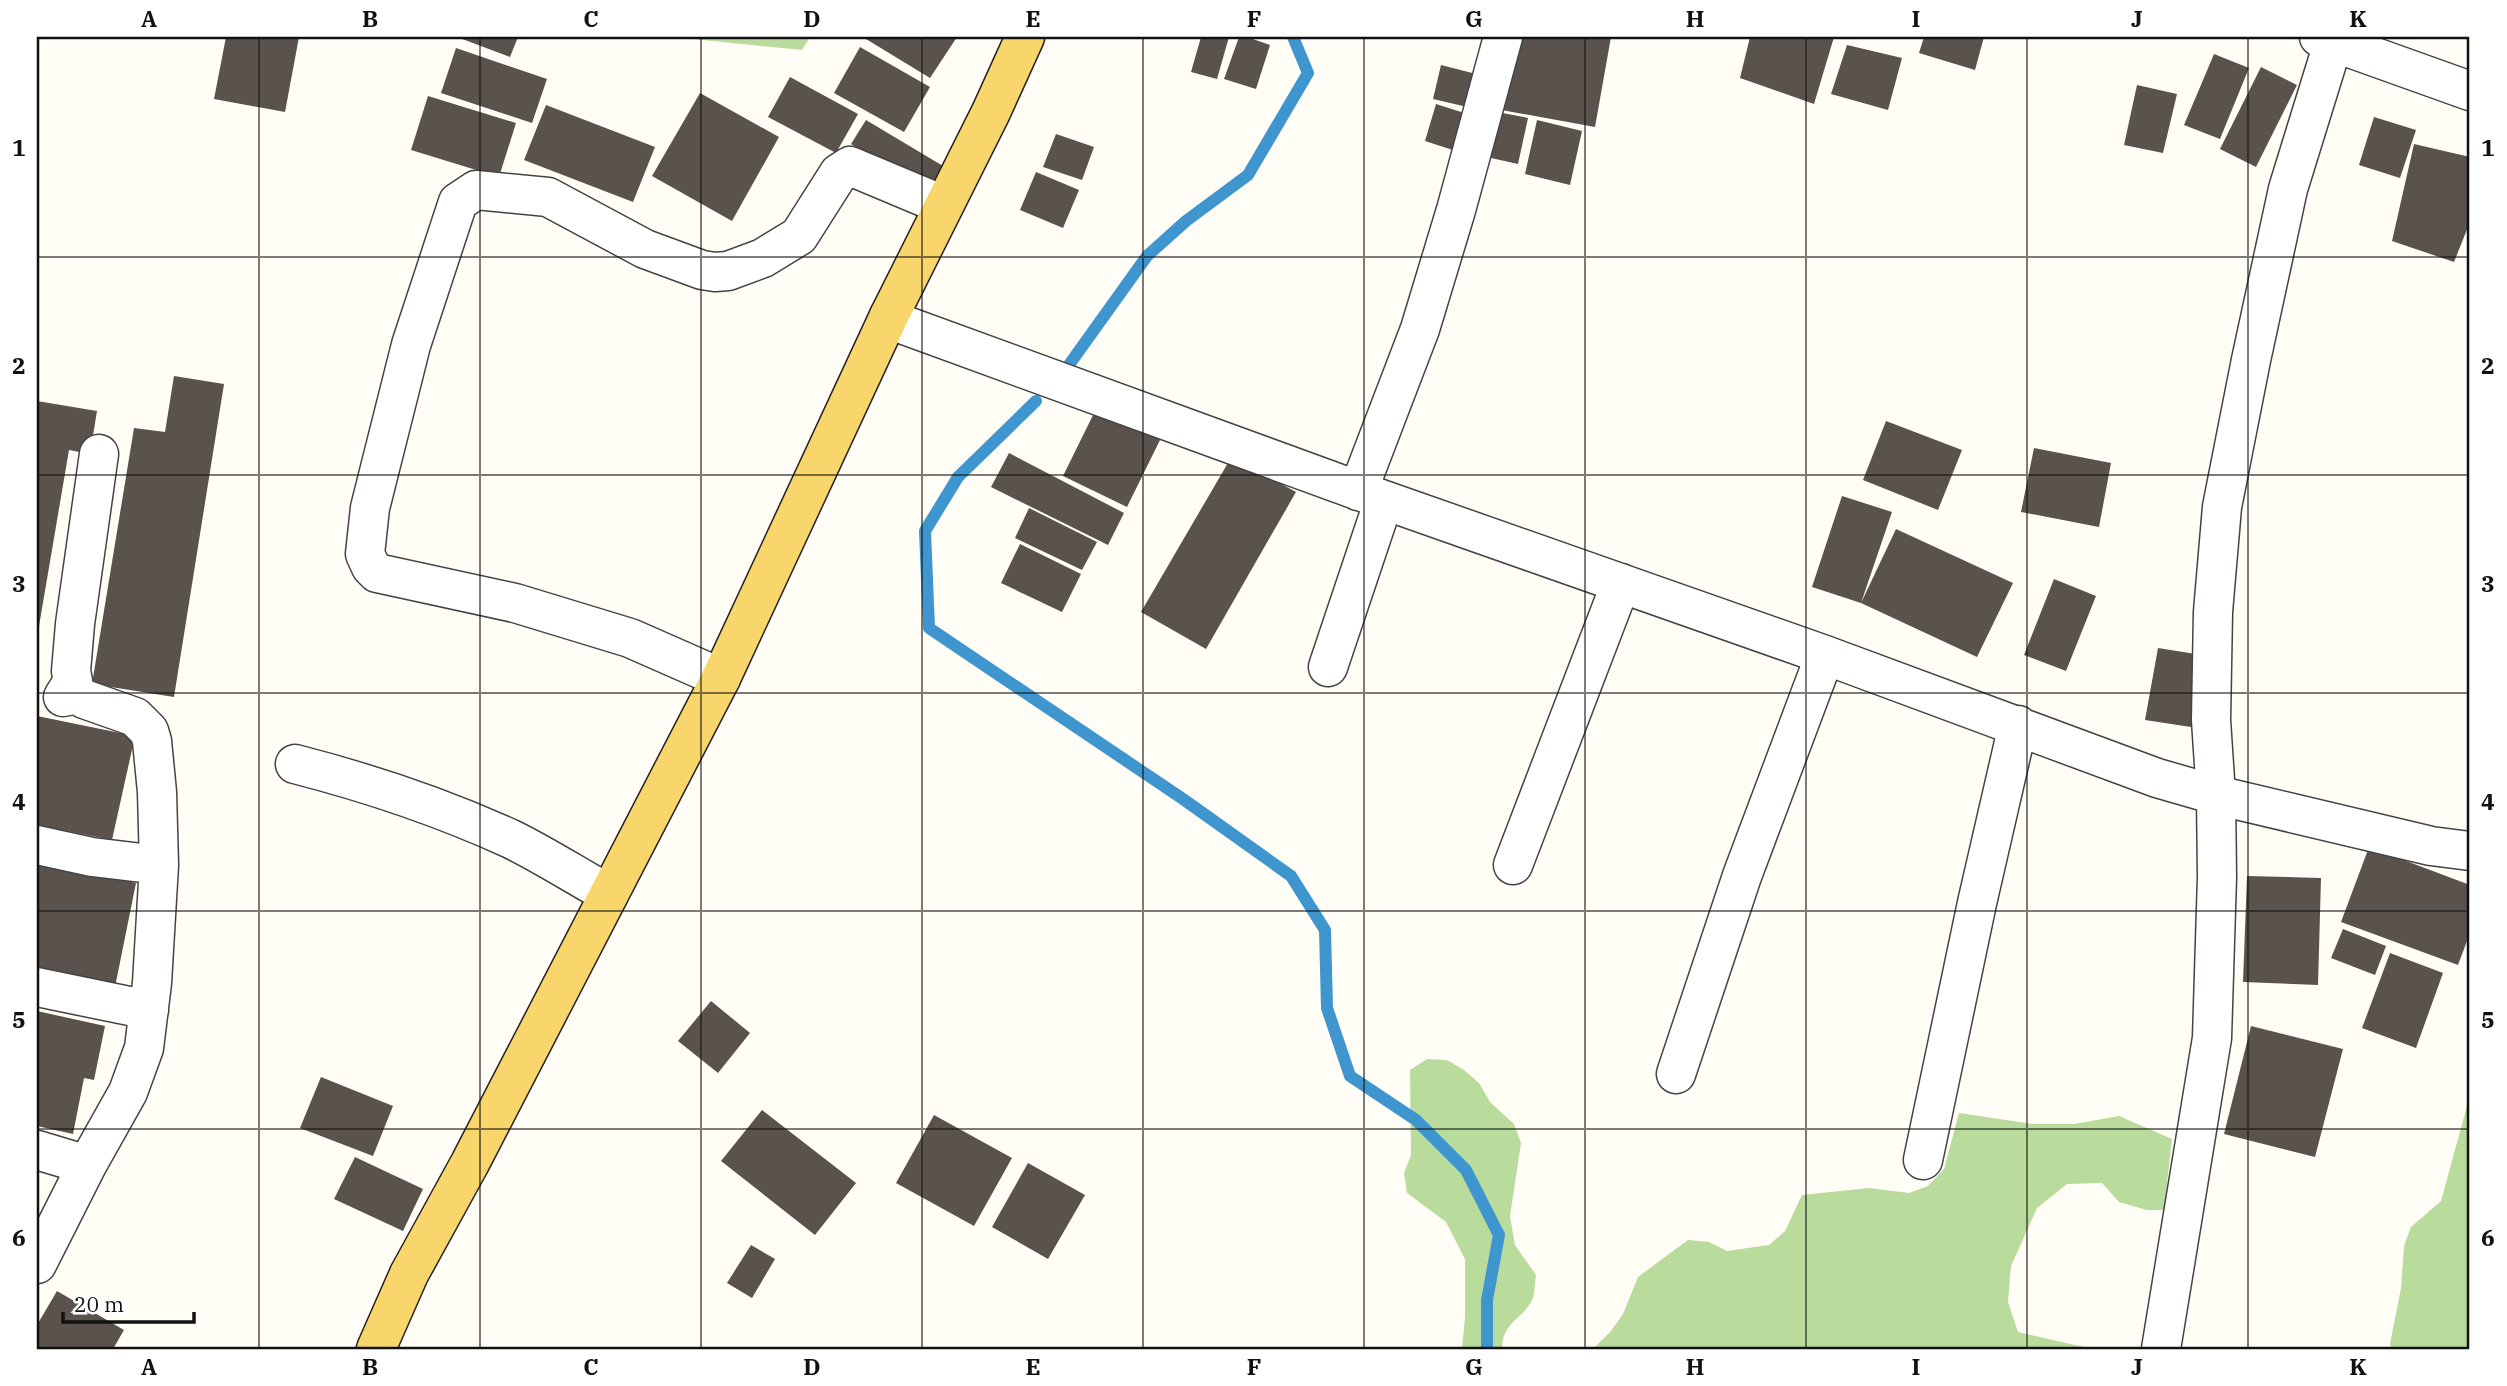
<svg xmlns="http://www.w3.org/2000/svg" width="2507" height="1386" font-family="'IBM Plex Serif',serif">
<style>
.forest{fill:#b9dc9c}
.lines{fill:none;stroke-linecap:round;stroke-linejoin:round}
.stream{stroke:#3f96cf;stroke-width:12}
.building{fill:#5a524d}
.minor-casing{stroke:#444;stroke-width:41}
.major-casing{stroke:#222;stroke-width:41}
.minor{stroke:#fff;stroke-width:38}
.major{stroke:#f9d66b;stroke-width:38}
.grid{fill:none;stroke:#111;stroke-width:2;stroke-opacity:0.55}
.neatline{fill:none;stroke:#111;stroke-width:2.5}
.grid-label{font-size:23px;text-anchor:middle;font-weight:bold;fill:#111}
</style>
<rect width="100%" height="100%" fill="#fffdf5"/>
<!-- forest -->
<path class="forest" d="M673 37H810L802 50Z
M1427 1059 1447 1060 1464 1070 1479 1083 1490 1102 1514 1124 1521 1143 1510 1216 1515 1245 1536 1275C1535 1282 1535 1291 1533 1298 1526 1317 1502 1321 1502 1349H1462L1465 1318V1259L1446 1222 1407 1193 1404 1173 1411 1155 1410 1070Z
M2470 1095V1349H2392L2390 1344 2401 1288 2404 1246 2411 1227 2441 1201Z
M1959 1113 2033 1124H2074L2119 1116 2172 1139 2164 1210H2147L2119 1202 2102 1183 2067 1184 2037 1208 2011 1266 2008 1302 2018 1332 2093 1349H1593L1611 1331 1623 1314 1638 1277 1688 1240 1709 1242 1727 1251 1769 1245 1785 1231 1802 1195 1869 1188 1909 1193 1928 1186 1944 1169Z"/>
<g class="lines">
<!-- stream -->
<path class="stream" d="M1061 376 1147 256 1186 221 1248 175 1308 73 1293 37
M1036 401 958 477 925 531 929 628 1183 799 1291 876 1325 930 1327 1008 1350 1076 1416 1120 1466 1170 1499 1235 1487 1300V1349"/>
</g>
<!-- building -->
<path class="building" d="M226 37H299L285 112 214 99Z
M457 37H518L510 57Z
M867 37H957L930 78 866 39Z
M1201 37H1229L1217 79 1191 72Z
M1239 37H1247L1270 45 1256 89 1224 79Z
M1510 37H1611L1595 127 1496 109Z
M1750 37H1834L1814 104 1740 78Z
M1924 37H1984L1975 70 1919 53Z
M1847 45 1902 58 1888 110 1831 94Z
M860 47 930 87 904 132 834 93Z
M456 48 547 79 532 123 441 93Z
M2214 54 2249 68 2220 139 2184 125Z
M1441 65 1484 76 1476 109 1433 99Z
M2261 67 2297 85 2256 167 2220 149Z
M790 77 858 114 836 153 768 117Z
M2137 85 2177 94 2163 153 2124 145Z
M700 93 779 137 732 221 652 176Z
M428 96 516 123 499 177 411 150Z
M1436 104 1477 117 1465 154 1425 141Z
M546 105 655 147 633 202 524 160Z
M1492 111 1528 118 1518 164 1482 156Z
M2374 117 2416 130 2400 178 2359 165Z
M866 120 943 166 927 191 851 144Z
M1537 120 1582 131 1570 185 1525 174Z
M1056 134 1094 147 1082 180 1043 167Z
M2414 144 2470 157V222L2454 262 2392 241Z
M1036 172 1079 190 1063 228 1020 210Z
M174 376 224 384 174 697 92 684 134 428 165 432Z
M37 401 97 411 90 454 69 450 38 632Z
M1097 407 1161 438 1127 507 1063 476Z
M1886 421 1962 450 1938 510 1863 480Z
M2034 448 2111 463 2099 527 2021 512Z
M1009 453 1124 513 1108 545 991 487Z
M1232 456 1296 492 1206 649 1141 612Z
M1842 496 1892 512 1861 603 1812 587Z
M1029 508 1097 542 1082 570 1015 538Z
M1896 529 2013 583 1977 657 1861 603Z
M1020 544 1081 574 1062 612 1001 583Z
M2054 579 2096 596 2066 671 2024 655Z
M2158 648 2202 655 2191 727 2145 720Z
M37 716 135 736 112 840 37 825Z
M2369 847 2470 885V933L2458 965 2341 922Z
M37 862 136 883 115 987 37 971Z
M2247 876 2321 878 2318 985 2243 982Z
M2343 929 2386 946 2375 975 2331 958Z
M2390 953 2443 973 2416 1048 2362 1028Z
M711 1001 750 1033 718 1073 678 1041Z
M37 1011 105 1026 94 1080 84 1078 73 1134 37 1126Z
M2251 1026 2343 1049 2315 1157 2224 1134Z
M321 1077 393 1106 373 1156 300 1128Z
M762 1110 856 1183 815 1235 721 1161Z
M934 1115 1012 1158 974 1226 896 1183Z
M355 1157 423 1189 403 1231 334 1199Z
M1028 1163 1085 1195 1048 1259 992 1227Z
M751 1245 775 1259 752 1298 727 1283Z
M57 1291 124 1330 113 1349H37V1325Z"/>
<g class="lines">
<defs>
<path id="minor" d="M2319 37 2470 91
M889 316 907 326 1384 500 1825 655 2157 778 2216 795 2431 846 2470 851
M1358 491 1420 329 1456 210 1503 37
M1328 667 1384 500
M721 678 630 638 515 603 377 573 371 567 365 554 370 508 411 345 458 202 476 190 548 197 645 249 702 270 715 272 728 271 763 258 799 236 839 173 850 166 943 205
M295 764C369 783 441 807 511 839 544 855 576 876 609 894
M37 845 92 857 159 865
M1513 865 1621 583
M37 987 149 1010
M1676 1074 1742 876 1825 655
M37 1150 87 1165
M1923 1160 1977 903 2018 725
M37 1264 87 1165 128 1092 144 1048 152 983 159 865 157 792 152 741 149 731 135 717 84 699 78 694 63 697 73 681 71 671 75 624 99 454
M2161 1349 2212 1038 2217 877 2216 795 2211 720 2213 612 2222 507 2251 360 2288 189 2335 37"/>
<path id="major" d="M376 1349 409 1274 470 1163 721 678 889 316 991 112 1025 37"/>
</defs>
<!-- minor casing -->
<use href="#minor" class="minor-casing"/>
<!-- major casing -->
<use href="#major" class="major-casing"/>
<!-- minor -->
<use href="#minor" class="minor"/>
<!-- major -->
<use href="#major" class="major"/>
</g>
<!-- grid -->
<path class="grid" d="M259 37V1349M480 37V1349M701 37V1349M922 37V1349M1143 37V1349M1364 37V1349M1585 37V1349M1806 37V1349M2027 37V1349M2248 37V1349M37 257H2470M37 475H2470M37 693H2470M37 911H2470M37 1129H2470"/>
<!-- border -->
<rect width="2507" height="1386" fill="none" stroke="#ffffff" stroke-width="77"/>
<!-- scale -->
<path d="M63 1312v10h131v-10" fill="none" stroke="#111111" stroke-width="3.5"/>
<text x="74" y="1312" font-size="21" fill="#111111" stroke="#ffffff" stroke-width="5" paint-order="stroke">20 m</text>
<rect x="38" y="38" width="2430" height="1310" class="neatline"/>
<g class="grid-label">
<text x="149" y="27">A</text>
<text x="370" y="27">B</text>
<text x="591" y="27">C</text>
<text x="812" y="27">D</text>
<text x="1033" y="27">E</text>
<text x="1254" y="27">F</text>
<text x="1474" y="27">G</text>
<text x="1695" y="27">H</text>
<text x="1916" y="27">I</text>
<text x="2137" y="27">J</text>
<text x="2358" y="27">K</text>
<text x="19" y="156">1</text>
<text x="2488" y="156">1</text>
<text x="19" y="374">2</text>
<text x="2488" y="374">2</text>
<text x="19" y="592">3</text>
<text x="2488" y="592">3</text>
<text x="19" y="810">4</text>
<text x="2488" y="810">4</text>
<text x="19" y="1028">5</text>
<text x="2488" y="1028">5</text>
<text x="19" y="1246">6</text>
<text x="2488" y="1246">6</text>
<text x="149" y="1375">A</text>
<text x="370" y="1375">B</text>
<text x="591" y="1375">C</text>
<text x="812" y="1375">D</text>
<text x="1033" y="1375">E</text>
<text x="1254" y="1375">F</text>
<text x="1474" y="1375">G</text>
<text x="1695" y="1375">H</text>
<text x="1916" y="1375">I</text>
<text x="2137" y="1375">J</text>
<text x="2358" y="1375">K</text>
</g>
</svg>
